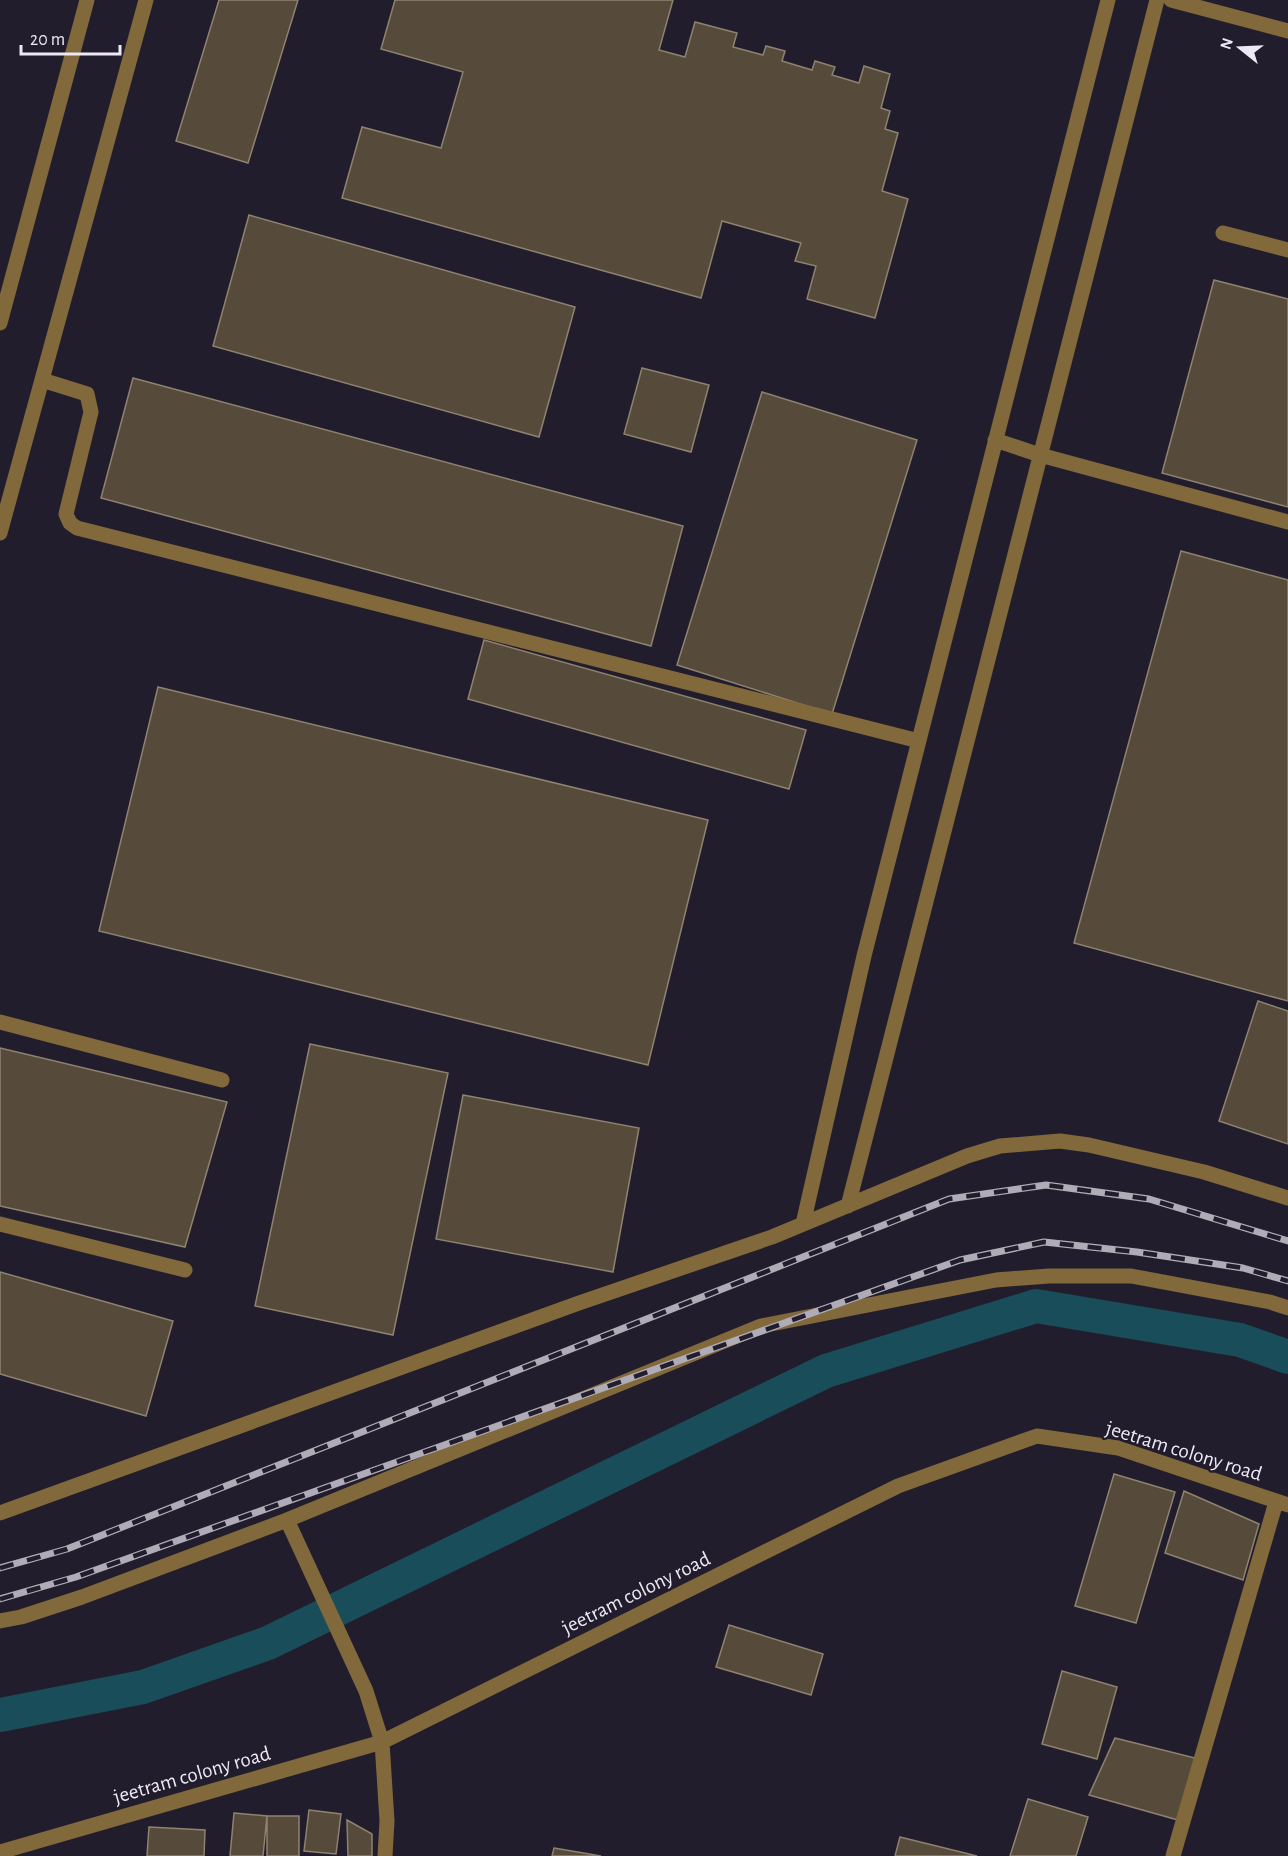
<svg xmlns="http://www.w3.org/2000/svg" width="1288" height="1856" font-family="'Alegreya Sans',sans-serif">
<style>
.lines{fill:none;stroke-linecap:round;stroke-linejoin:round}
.canal{stroke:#194d59;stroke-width:34}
.building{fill:#564a3a;stroke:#8e8270;stroke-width:1.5}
.minor{stroke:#81693b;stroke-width:15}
.rail-casing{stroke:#afabb7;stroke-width:7}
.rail{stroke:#221d2c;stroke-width:4.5;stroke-dasharray:14;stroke-linecap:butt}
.labels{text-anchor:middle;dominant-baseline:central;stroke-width:5;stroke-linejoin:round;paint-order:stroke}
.street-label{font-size:21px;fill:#ece9f4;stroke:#221d2c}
</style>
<rect width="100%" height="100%" fill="#221d2c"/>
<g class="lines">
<!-- canal -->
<path class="canal" d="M0 1715 143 1687 268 1643 826 1371 1036 1306 1240 1340 1288 1357"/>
</g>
<!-- building -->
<path class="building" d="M219 0H298L248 163 176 141Z
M395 0H673L659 50 685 57 695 22 737 33 733 47 763 55 766 46 785 51 782 61 812 70 815 61 835 67 832 75 859 83 864 66 890 74 881 108 890 111 885 129 898 133 882 191 908 199 875 318 807 299 816 266 795 261 801 243 722 221 701 298 342 198 362 127 441 148 463 72 381 49Z
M249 215 575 307 539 437 213 346Z
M1214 280 1288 299V507L1162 473Z
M642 368 709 385 691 452 624 434Z
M133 378 683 526 651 646 101 498Z
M762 392 917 440 832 714 677 665Z
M1181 551 1288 580V1001L1074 943Z
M484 640 806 730 789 789 468 699Z
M158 687 708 820 648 1065 99 931Z
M1258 1001 1288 1011V1144L1219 1121Z
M310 1044 448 1073 393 1335 255 1306Z
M0 1048 227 1102 185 1247 0 1206Z
M463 1095 639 1128 613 1272 436 1239Z
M0 1272 173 1321 146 1416 0 1374Z
M1114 1474 1175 1492 1136 1623 1075 1606Z
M1184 1491 1259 1524 1243 1580 1165 1553Z
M729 1625 823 1654 811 1695 716 1667Z
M1062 1671 1117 1687 1097 1759 1042 1744Z
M1115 1738 1195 1758 1178 1820 1089 1795Z
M1028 1799 1088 1817 1076 1856H1010Z
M309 1810 341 1814 336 1854 304 1851Z
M234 1813 267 1816 263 1856H230Z
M267 1816H299V1856H267Z
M347 1820 372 1834V1856H348Z
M149 1827 205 1830 204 1856H147Z
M900 1837 977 1856H895Z
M554 1848 601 1856H552Z"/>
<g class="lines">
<!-- minor -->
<path class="minor" d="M1171 0 1288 31
M1223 233 1288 250
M0 323 87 0
M42 380 87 394 91 412 66 514 70 523 77 528 919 741
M995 440 1040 455 1288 522
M0 533 146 0
M0 1022 222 1080
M848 1206 1157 0
M0 1224 185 1270
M803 1224 864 956 1108 0
M0 1513 579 1303 772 1237 967 1156 1000 1146 1060 1141 1089 1145 1204 1172 1288 1198
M287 1520 366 1691 382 1742 387 1821 385 1856
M0 1621 21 1617 82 1597 287 1520 761 1326 996 1280 1049 1276H1131L1270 1302 1288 1308
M0 1852 382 1742 898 1486 1037 1436 1118 1448 1288 1505
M1173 1856 1276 1502"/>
<defs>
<path id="rail" d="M0 1568 67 1549 949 1199 1046 1185 1149 1199 1288 1241
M0 1599 76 1577 960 1260 1044 1242 1137 1252 1243 1268 1288 1281"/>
</defs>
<!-- rail casing -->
<use href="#rail" class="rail-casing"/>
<!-- rail -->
<use href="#rail" class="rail"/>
</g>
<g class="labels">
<!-- street labels -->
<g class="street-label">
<text transform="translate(1184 1451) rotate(17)">jeetram colony road</text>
<text transform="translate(636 1593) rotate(-26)">jeetram colony road</text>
<text transform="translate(192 1775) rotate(-16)">jeetram colony road</text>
</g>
</g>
<!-- north arrow -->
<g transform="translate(1240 48) rotate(288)" stroke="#221d2c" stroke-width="4.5" paint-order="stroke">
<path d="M0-4.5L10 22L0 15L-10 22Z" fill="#ece9f4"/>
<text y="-9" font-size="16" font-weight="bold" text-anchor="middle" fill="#ece9f4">N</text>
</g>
<!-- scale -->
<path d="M21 45v9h99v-9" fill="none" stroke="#ece9f4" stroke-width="3"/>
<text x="30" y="45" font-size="18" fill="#ece9f4" stroke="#221d2c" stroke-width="4.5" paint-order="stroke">20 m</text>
</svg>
